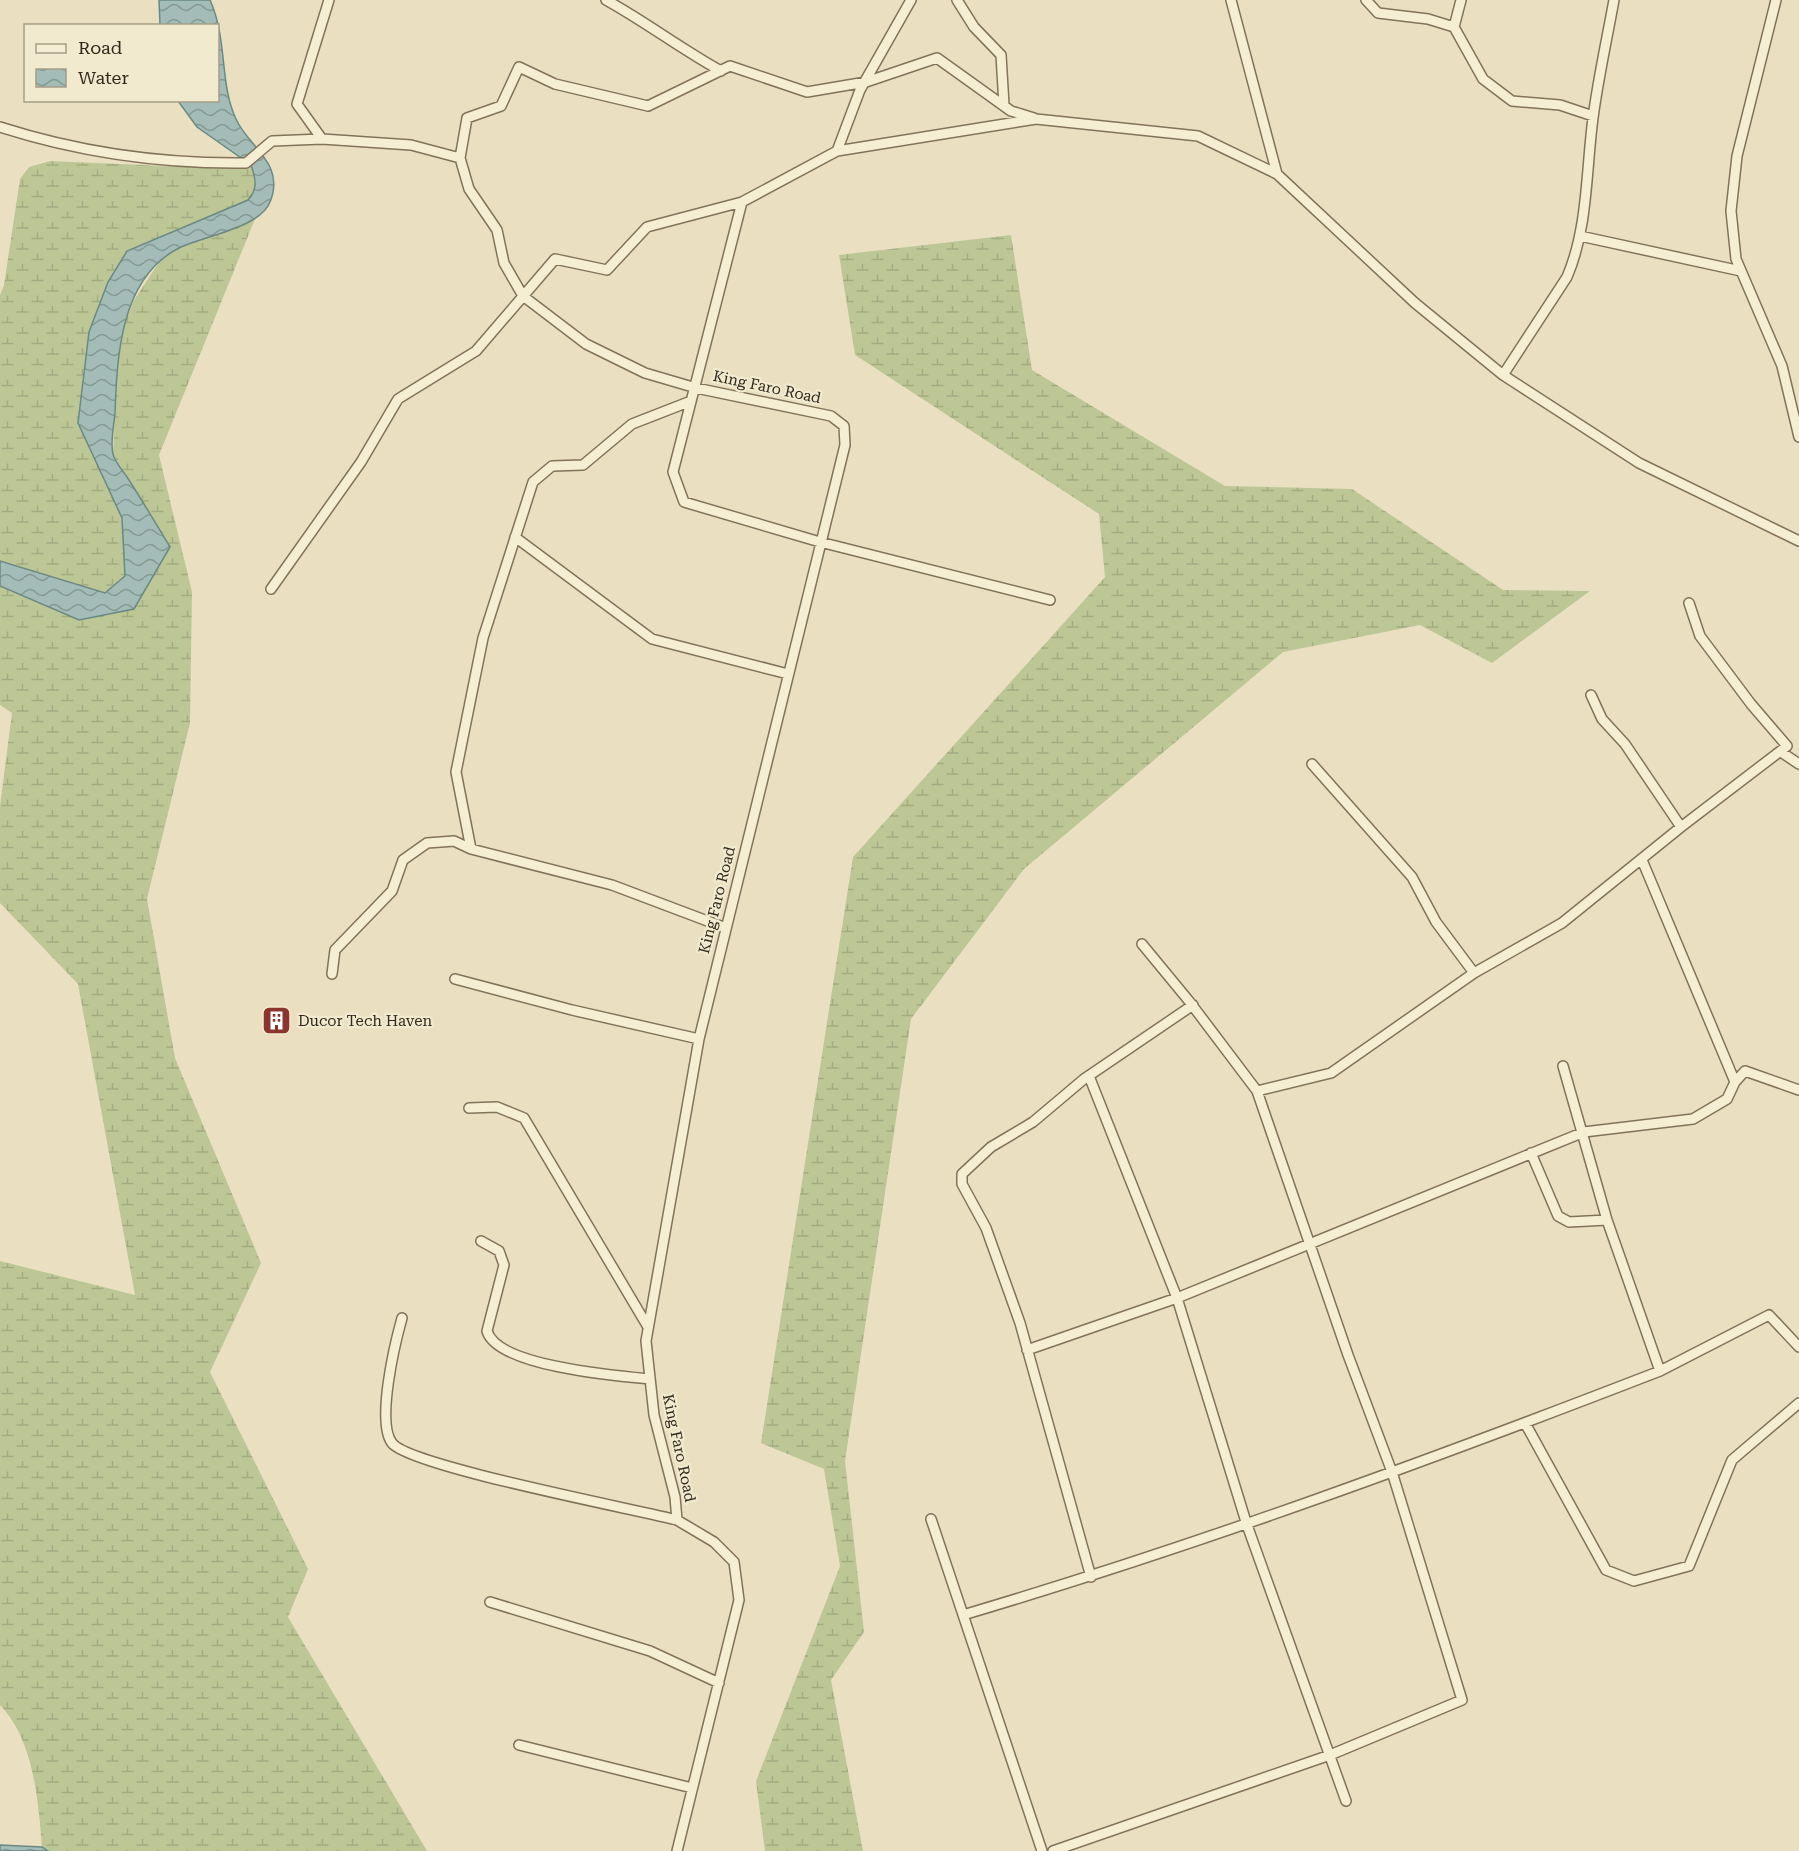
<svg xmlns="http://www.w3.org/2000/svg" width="1799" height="1851" font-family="'Roboto Serif',serif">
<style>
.wetland{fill:url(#wetland-marsh)}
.water{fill:url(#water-waves);stroke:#6b8984;stroke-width:1.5}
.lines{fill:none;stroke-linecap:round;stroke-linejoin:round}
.minor-casing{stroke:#82725a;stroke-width:12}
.minor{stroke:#f6eed3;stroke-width:9}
.labels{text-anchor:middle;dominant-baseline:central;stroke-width:4.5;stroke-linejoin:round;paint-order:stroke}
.street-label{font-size:15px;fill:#32291d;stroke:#f2eacf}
.poi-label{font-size:15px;fill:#32291d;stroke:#f2eacf;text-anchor:start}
</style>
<defs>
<pattern id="wetland-marsh" width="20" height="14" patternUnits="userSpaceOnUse" patternTransform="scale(1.5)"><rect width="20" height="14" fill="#bdc796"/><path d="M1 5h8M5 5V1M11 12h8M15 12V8" fill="none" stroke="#a3ab81"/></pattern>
<pattern id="water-waves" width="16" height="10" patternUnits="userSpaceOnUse" patternTransform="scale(1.5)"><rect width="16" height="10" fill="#a3bcb7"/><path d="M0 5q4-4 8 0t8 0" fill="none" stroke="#859994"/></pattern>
</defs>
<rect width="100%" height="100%" fill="#eae0c1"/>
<!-- wetland -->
<path class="wetland" d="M50 161 213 168 251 166C256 179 258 189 248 200L127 251 78 423 122 518 125 576 105 593 0 561V295L4 285 20 179 29 167Z
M255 219 159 455 192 592 190 723 147 899 175 1058 261 1263 210 1372 308 1569 288 1617 427 1851H48L42 1847C38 1799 34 1741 0 1705V1261L135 1295 78 984 0 903V806L12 713 0 705V586L79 620 170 547 113 454 117 355 124 325 134 300 160 261 178 248Z
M1011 235 1032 370 1225 486 1352 489 1503 590 1590 591 1492 663 1420 625 1283 652 1024 869 911 1019 845 1461 864 1632 831 1680 863 1851H765L756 1781 840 1566 824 1469 761 1443 853 857 1105 577 1099 514 855 355 839 255Z"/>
<!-- water -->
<path class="water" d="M159 0H210C228 40 219 83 236 119 248 147 286 163 270 202 260 228 203 236 179 248 120 278 117 357 115 413 114 425 110 443 113 454 115 462 123 471 127 477 142 500 156 524 170 547L134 609 79 620 0 586V561L105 593 125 576 122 518 78 423 89 332 108 282 127 251 248 200C258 189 256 179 251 165L197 127 178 101 218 100V26L160 25Z
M0 1845 42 1847 48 1851H0Z"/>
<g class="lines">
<defs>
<path id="minor" d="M606 0C646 22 681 49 721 71
M957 0 974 27 1001 55 1004 105
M1231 0 1277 174
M1366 0 1378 13 1428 19 1454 27 1483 79 1512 101 1560 105 1593 116
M1776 0 1737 156 1731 211 1736 259 1782 366 1799 437
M1454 27 1461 0
M0 127C78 152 164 164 246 163L272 141 322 139 411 145 460 158 467 118 501 106 519 67 555 84 648 106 730 66 807 92 866 82 937 58 1011 111 1034 118
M322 139 297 104 329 0
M837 151 860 90 911 0
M460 158 469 189 497 230 504 263 523 296 586 344 645 373 696 388 831 416 844 426 845 445 699 1039 646 1341 654 1415 675 1497 677 1520 714 1542 734 1562 739 1600 677 1851
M1580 236 1741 271
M1503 375 1567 277C1588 228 1586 171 1593 118 1598 79 1607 39 1614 0
M515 537 652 639 788 674
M271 589 361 462 398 399 476 351 555 259 607 270 647 227 742 202
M1050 600 820 542 684 502 673 472 742 202 837 151 1036 119 1198 136 1277 174 1415 303 1503 375 1639 463 1799 541
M1591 695 1602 719 1625 744 1681 827
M1781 752 1799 764
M1312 764 1412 877 1436 922 1474 973
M471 849 456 772 483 638 533 482 552 466 583 465 632 424 691 401
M1642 860 1735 1082
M332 974 335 950 392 891 403 860 427 843 454 841 471 849 612 885 726 928
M455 979 572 1010 699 1039
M1563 1066 1607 1220 1660 1371 1769 1315 1799 1347
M1089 1076 1177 1298 1247 1525 1346 1801
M1257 1091 1331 1073 1474 973 1562 923 1681 827 1787 746 1751 704 1700 636 1689 603
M469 1108 497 1107 524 1118 648 1327
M1531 1153 1558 1216 1569 1222 1607 1220
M481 1241 499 1251 504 1265 487 1331C497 1366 616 1376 650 1379
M402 1318C395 1343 376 1422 392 1443 409 1466 634 1509 677 1520
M1027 1350 1177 1298 1584 1132 1693 1119 1727 1099 1735 1082 1745 1071 1799 1090
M1525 1423 1606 1570 1634 1581 1689 1566 1732 1460 1799 1403
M931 1519 1042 1851
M1091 1577 1020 1323 986 1228 962 1184V1174L991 1147 1033 1122 1084 1079 1193 1005
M490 1602 650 1651 719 1683
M963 1615C1199 1545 1430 1460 1660 1371
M519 1745 692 1788
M1053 1851 1330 1755 1462 1700 1392 1472 1348 1355 1257 1091 1189 1001 1142 944"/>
</defs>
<!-- minor casing -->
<use href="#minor" class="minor-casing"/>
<!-- minor -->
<use href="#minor" class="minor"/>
</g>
<!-- icons -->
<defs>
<symbol id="building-square" viewBox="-11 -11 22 22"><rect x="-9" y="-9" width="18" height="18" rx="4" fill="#8c352f" stroke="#f2eacf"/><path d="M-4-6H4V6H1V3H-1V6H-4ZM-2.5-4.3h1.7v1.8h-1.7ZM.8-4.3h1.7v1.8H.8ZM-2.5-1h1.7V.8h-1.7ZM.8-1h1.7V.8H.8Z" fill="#fff"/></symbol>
</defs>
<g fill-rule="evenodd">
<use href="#building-square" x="260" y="1004" width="33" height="33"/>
</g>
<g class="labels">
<!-- street labels -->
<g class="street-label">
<text transform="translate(767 387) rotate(12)">King Faro Road</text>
<text transform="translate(717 900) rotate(-76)">King Faro Road</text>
<text transform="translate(679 1448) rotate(78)">King Faro Road</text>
</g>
<!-- poi labels -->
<g class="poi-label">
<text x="298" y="1021">Ducor Tech Haven</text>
</g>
</g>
<!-- legend -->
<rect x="24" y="24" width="195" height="78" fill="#f2eacf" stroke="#a59d88" stroke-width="1.5"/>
<rect x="36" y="44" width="30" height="9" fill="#f6eed3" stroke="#a59d88" stroke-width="1.5"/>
<text x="78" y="54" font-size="18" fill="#32291d">Road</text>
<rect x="36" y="69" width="30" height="18" fill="url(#water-waves)" stroke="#a59d88" stroke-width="1.5"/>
<text x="78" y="84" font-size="18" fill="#32291d">Water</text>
</svg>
